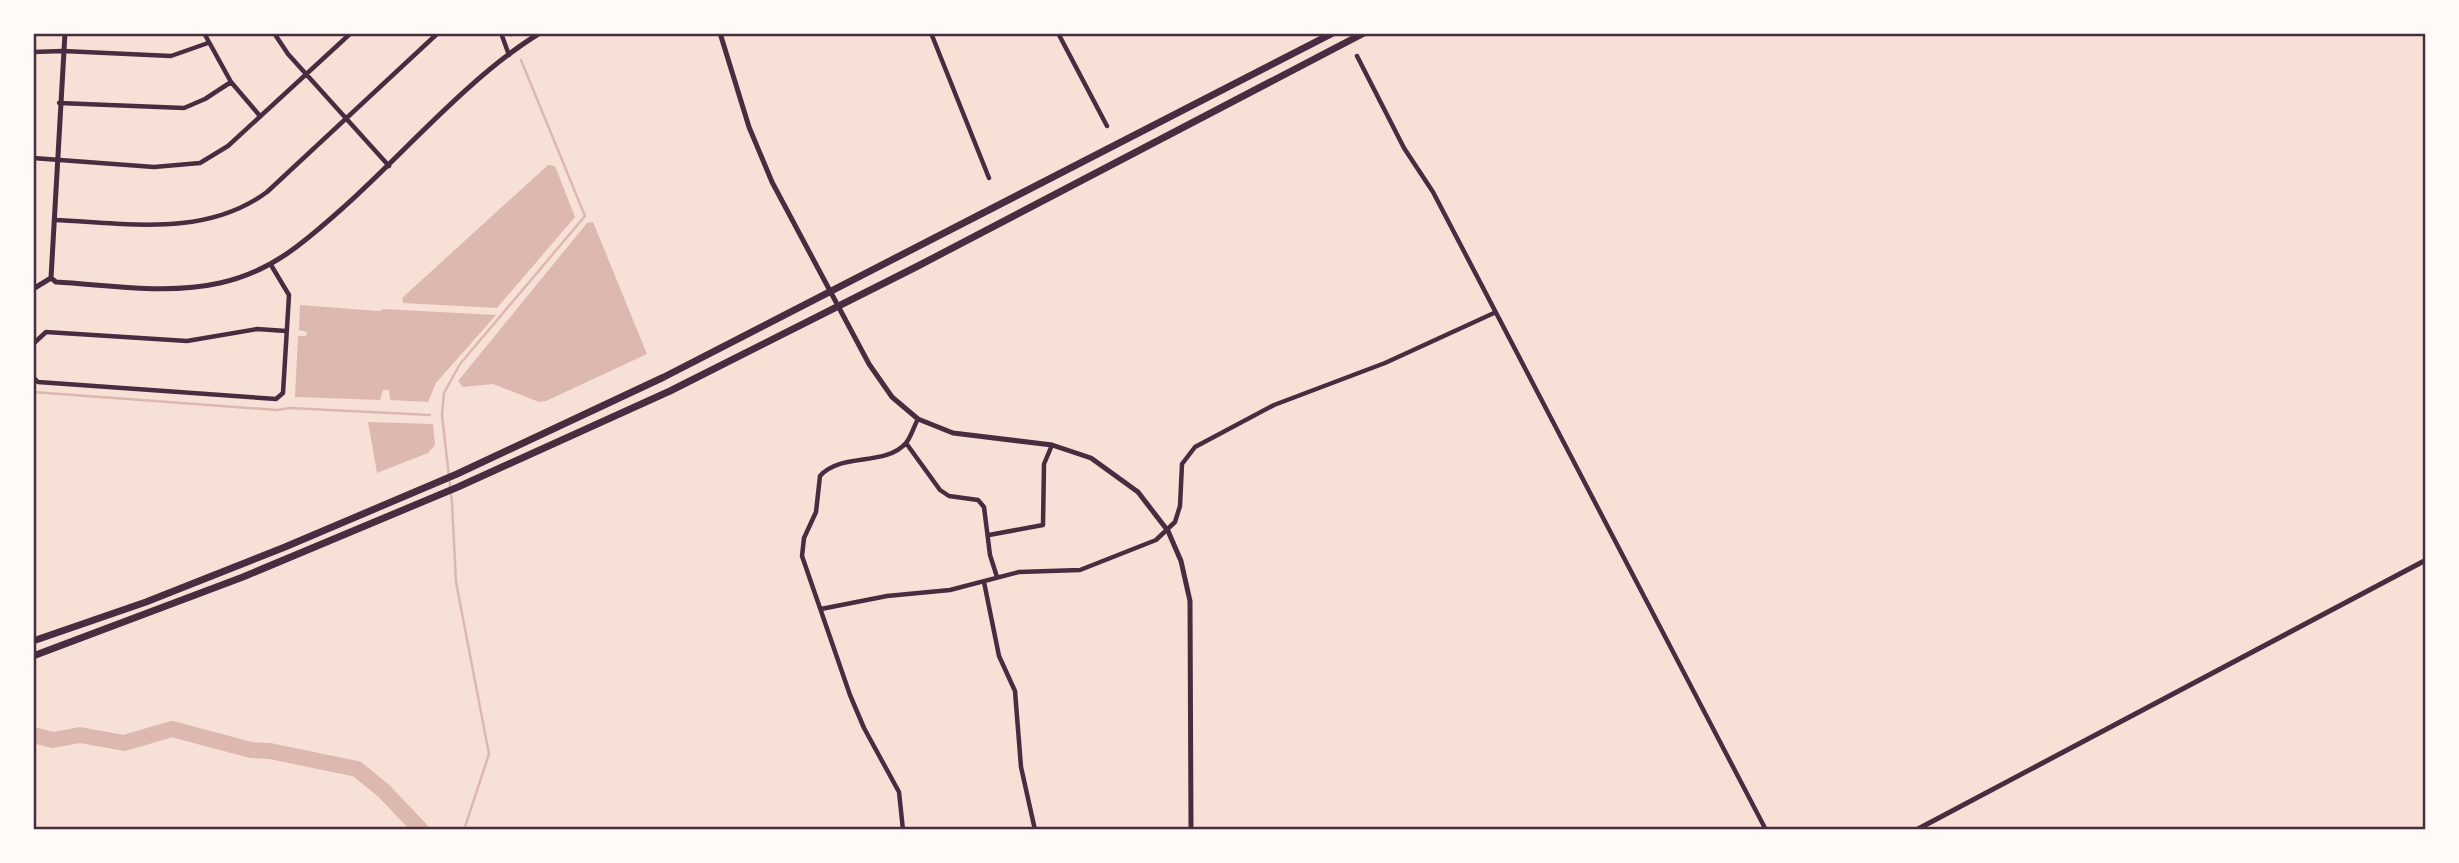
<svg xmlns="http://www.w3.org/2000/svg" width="2459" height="863" font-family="'Public Sans',sans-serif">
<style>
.water{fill:#dcb8b0}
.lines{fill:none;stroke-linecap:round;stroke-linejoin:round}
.stream{stroke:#dcb8b0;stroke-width:2.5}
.river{stroke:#dcb8b0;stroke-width:16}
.minor{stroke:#4a2c40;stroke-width:4.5}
.tertiary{stroke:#4a2c40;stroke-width:5}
.trunk{stroke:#4a2c40;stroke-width:7}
.neatline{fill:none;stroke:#4a2c40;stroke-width:2.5}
</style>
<rect width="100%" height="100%" fill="#f7e1d7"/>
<!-- water -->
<path class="water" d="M548 165 555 166 575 217 497 308 403 303 402 298Z
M593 222 647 354 546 401 539 402 493 384 463 387 458 381 587 223Z
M300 305 379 311 384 309 496 315 436 383 428 402 390 400 389 390H383L380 400 295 397 298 336H306L307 332 299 330Z
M368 422 433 424 435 445 428 453 377 473Z"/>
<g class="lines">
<!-- stream -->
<path class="stream" d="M510 33 511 36
M33 392 277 410 290 408 430 415
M464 830 489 754 456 582 452 503 442 415 444 393 460 364 585 216 521 60"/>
<!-- river -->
<path class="river" d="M33 735 53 740 80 735 124 743 172 729 251 750 270 751 357 769 384 791 421 830"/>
<!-- minor -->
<path class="minor" d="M204 33 231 82 260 116
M274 33 288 54 389 166
M501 33 509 55
M931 33 989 178
M1058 33 1107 126
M33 52 63 51 171 56 208 43
M1357 56 1404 148 1433 192 1766 830
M59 103 184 108 205 99 231 82
M33 158 154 167 200 163 228 146 351 33
M54 220C126 223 205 238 267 192L438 33
M33 344 46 332 187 341 257 329 286 331
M33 346V368
M33 377 38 382 276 399 283 393 289 295 271 265
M906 443 940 490 949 496 978 500 984 507 990 555 997 577
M989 535 1043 525 1044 464 1052 445
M984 582 999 656 1015 691 1021 767 1035 830
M821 609 887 596 950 590 1019 572 1080 570 1156 540 1175 522 1180 506 1182 464 1195 447 1274 405 1385 363 1494 313
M903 830 899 792 864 728 850 695 802 556 804 538 816 512 820 476C841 452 885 467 906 443 911 437 914 426 918 419"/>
<!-- tertiary -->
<path class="tertiary" d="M65 33 51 278 56 282C110 285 167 295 220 283 272 272 307 240 345 206 406 151 471 75 540 33
M720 33 749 127 772 182 869 364 892 397 918 419 953 433 1052 445 1091 458 1138 492 1168 531 1181 561 1190 601 1191 830
M33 289 51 278
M1916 830 2426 560"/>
<!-- trunk -->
<path class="trunk" d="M33 641 146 602 285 547 457 474 664 377 1333 33
M33 656 243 577 458 487 670 391 916 267 1364 33"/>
</g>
<!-- border -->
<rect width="2459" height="863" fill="none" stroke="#fffaf5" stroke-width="70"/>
<rect x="35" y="35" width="2389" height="793" class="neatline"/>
</svg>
